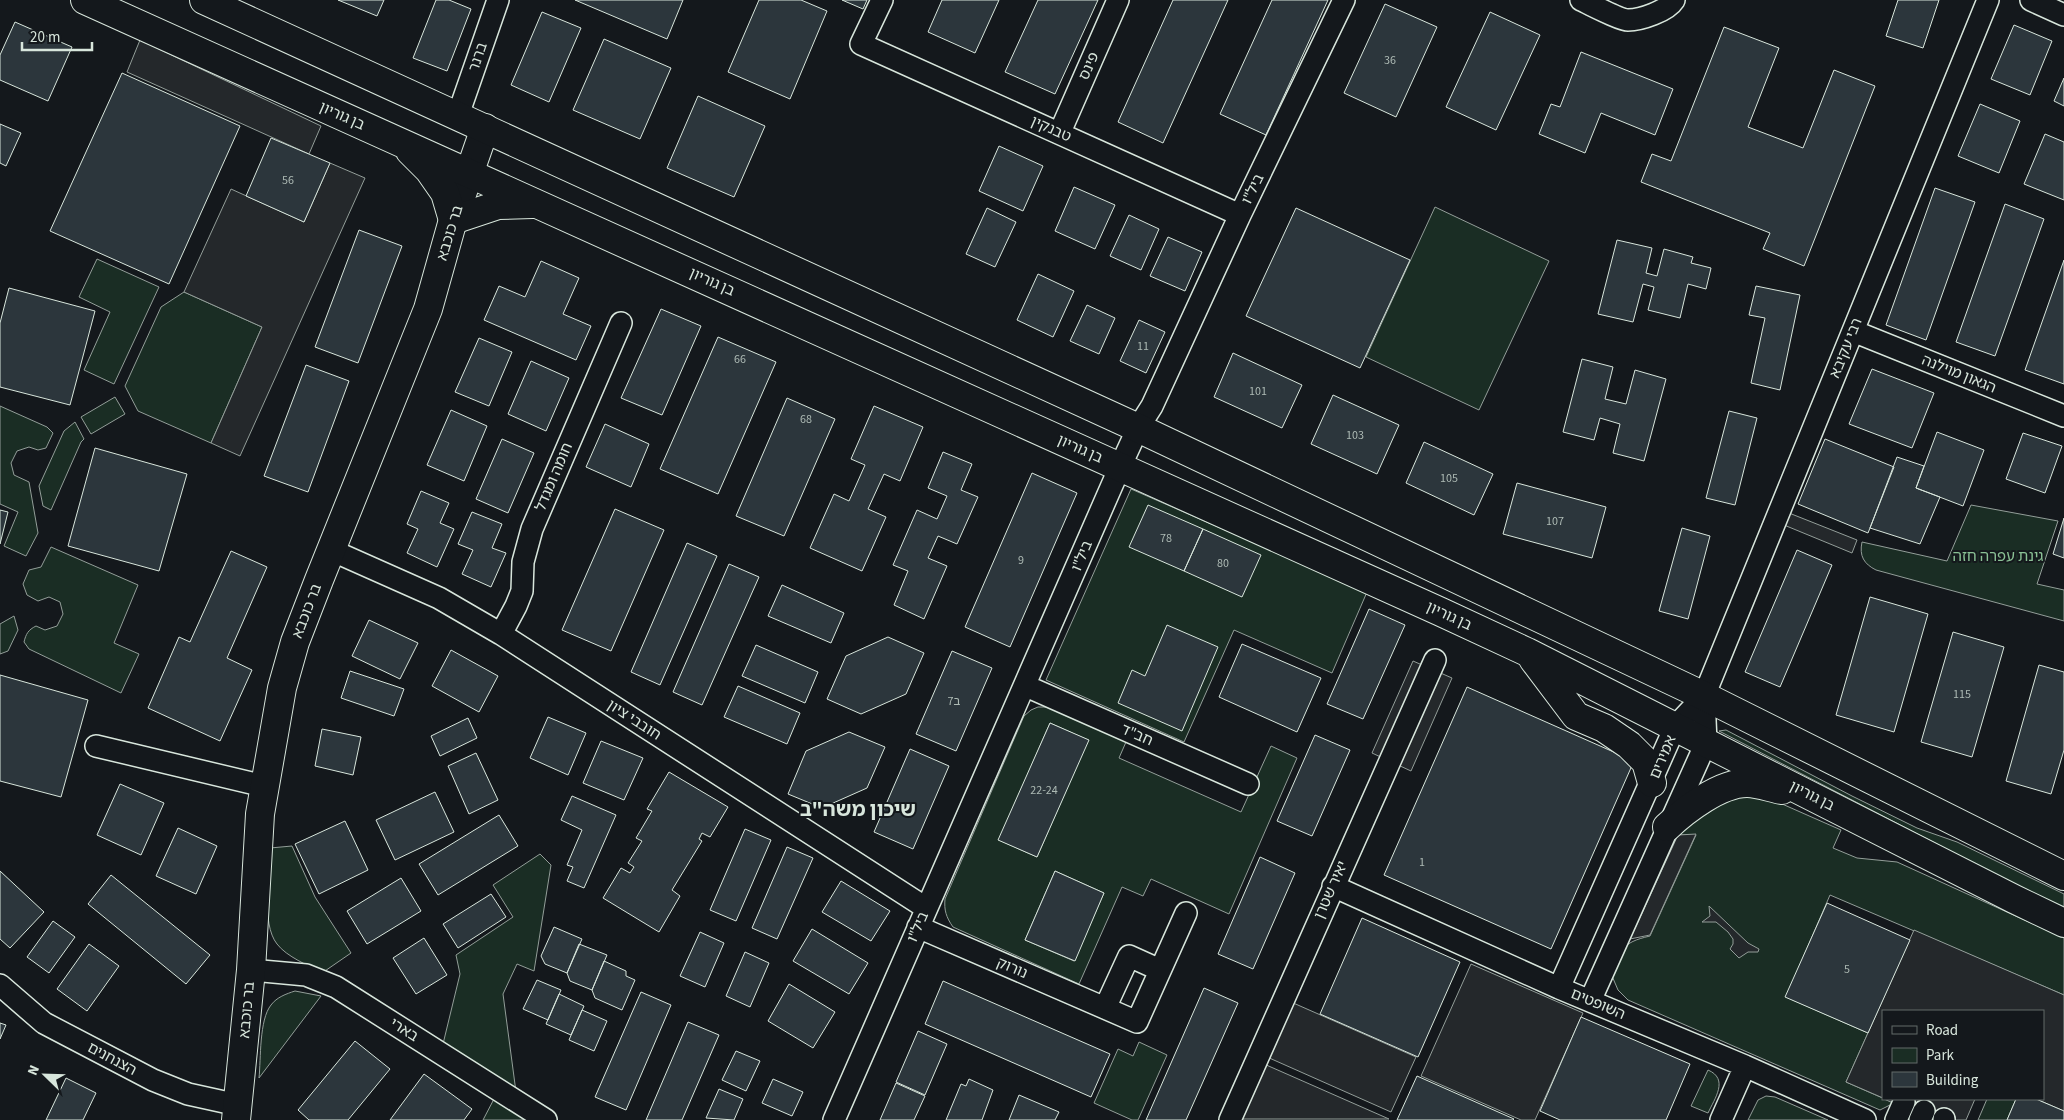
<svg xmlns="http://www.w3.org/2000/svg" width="2064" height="1120" font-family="'Source Sans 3','Noto Sans Hebrew',sans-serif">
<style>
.green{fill:#1a2d24;stroke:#939e99;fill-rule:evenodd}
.parking{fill:#24282b;stroke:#939e99}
.building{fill:#2c363c;stroke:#d8e6dc}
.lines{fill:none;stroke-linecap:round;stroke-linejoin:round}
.street-casing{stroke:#d8e6dc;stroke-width:24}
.secondary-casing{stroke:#d8e6dc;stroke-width:30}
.primary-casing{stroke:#d8e6dc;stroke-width:30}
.street{stroke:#14181c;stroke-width:21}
.secondary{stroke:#14181c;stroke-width:28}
.primary{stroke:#14181c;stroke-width:28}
.labels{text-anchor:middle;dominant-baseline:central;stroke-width:4;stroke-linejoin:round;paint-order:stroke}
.number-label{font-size:12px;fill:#adbab4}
.street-label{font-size:15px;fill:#d8e6dc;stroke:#14181c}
.park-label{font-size:15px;fill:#8ac095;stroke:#14181c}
.district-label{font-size:20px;font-weight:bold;fill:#d8e6dc;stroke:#14181c}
</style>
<rect width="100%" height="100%" fill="#14181c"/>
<!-- green -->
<path class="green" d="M1435 207 1549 261 1479 410 1366 357Z
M97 259 159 287 114 384 84 370 110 312 79 297Z
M184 292 262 327 211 443 138 411 125 386 161 307Z
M115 397 125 414 91 434 81 417Z
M0 406 47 427 53 433 46 448 38 450 29 447 17 451 11 463 14 475 29 482 38 533 26 556 4 546 18 512 0 504Z
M75 422 84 439 81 442 51 510 43 506 39 486 64 431Z
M1131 489 1367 592 1332 673 1234 630 1184 742 1046 680Z
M1971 505 2058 521 2037 584 2064 590V621L1876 570C1864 564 1859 556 1862 542L1947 561Z
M51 547 138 585 114 643 139 654 121 693 29 649 24 642C26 634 28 630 36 626L45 630 57 626 63 614 60 602 49 597 38 601 27 595 23 584 29 570 41 567Z
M14 616 18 630 8 651 0 654V624Z
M1038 707H1047L1126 742 1119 758 1241 812 1271 746 1297 758 1229 914 1151 879 1143 896 1122 887 1079 984 953 927C946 917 944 910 945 899L1024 716 1031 710ZM1050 723 1088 740 1037 857 999 840ZM1055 871 1104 893 1074 961 1025 940Z
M1726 730 1852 796 1917 828 1957 842 2064 894V910L1719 731Z
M1764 796 1841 830 1833 848 1857 858 1897 862 2064 938V995L1830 895 1786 997 1868 1033 1846 1082 1894 1103 1880 1110 1628 1000 1618 990 1612 976C1623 949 1620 943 1650 936L1696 835H1678L1684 823 1731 797Z
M292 846 315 897 351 953 322 973C308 965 287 957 277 944 261 924 269 872 270 848Z
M540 854 551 865 534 971 517 964 503 994 516 1092 443 1044 460 974 456 955 513 917 493 885Z
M295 991 321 996 259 1078C261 1059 259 1020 271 1005 277 997 286 994 295 991Z
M1139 1042 1167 1055 1138 1120H1132L1094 1103 1118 1049 1133 1056Z
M1708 1070C1729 1079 1715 1098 1708 1113L1691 1106Z
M1766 1096 1775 1097 1828 1120H1748L1758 1100Z
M495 1097 524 1115 523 1120H483Z
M1987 1099H2016L2007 1120H1978Z"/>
<!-- parking -->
<path class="parking" d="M140 40 321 126 309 154 127 72Z
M330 163 365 178 240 456 211 443 262 327 184 292 231 189 304 222Z
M1789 513 1857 540 1852 553 1784 525Z
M1413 661 1452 678 1411 771 1372 753Z
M1696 834 1650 935 1630 939 1678 835Z
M1709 906 1748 943 1759 949 1758 952H1748L1739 958 1730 949 1733 944V939L1728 932 1716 922H1702L1710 916Z
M1914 930 2064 995V1111L2036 1099H2043V1011H1883V1098L1846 1082Z
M1471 964 1583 1013 1535 1120H1521L1421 1076Z
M1291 1002 1416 1057 1391 1112 1267 1057Z
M1264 1064 1389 1119H1240Z
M1884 1099H1975L1966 1120H1932Z"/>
<!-- building -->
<path class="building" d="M338 0H384L377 16Z
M436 0H449L471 9 447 71 413 58Z
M575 0H683L667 39Z
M759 0H801L827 11 790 99 728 72Z
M842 0H867L863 9Z
M942 0H999L975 53 928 32Z
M1038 0H1098L1055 94 1005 72Z
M1173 0H1228L1163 143 1118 122Z
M1272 0H1328L1266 135 1220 114Z
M1898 0H1939L1923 48 1886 36Z
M1385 4 1437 27 1396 117 1344 93Z
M542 12 581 28 549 102 511 85Z
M1490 12 1540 35 1496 130 1446 107Z
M15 22 72 47 48 101 0 80V55Z
M2014 25 2052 41 2030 95 1991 79Z
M1724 27 1779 48 1748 127 1803 148 1834 70 1875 86 1804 266 1763 249 1770 233 1641 182 1652 154 1671 161Z
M604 39 671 68 640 139 573 110Z
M1581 52 1673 89 1655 135 1601 113 1585 153 1539 134 1551 104 1560 107Z
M122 73 240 126 169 284 50 231Z
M2064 78V106L2054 101Z
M698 96 765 126 734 197 667 168Z
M1980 104 2020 121 1999 173 1958 156Z
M0 124 21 133 6 166 0 163Z
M2045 134 2064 142V200L2024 184Z
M271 138 330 163 304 222 246 196Z
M999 146 1043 166 1023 211 979 191Z
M1074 187 1115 205 1095 249 1055 231Z
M1935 188 1975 202 1926 340 1886 325Z
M2005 204 2044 219 1995 356 1956 342Z
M987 208 1016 222 995 267 966 254Z
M1296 208 1410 260 1360 368 1246 316Z
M1129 215 1159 229 1141 270 1110 256Z
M359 230 402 246 358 363 315 347Z
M1168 237 1202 252 1185 291 1150 276Z
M1617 240 1652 248 1646 273 1657 276 1664 249 1693 257 1691 263 1711 268 1706 289 1688 284 1680 318 1648 310 1654 287 1643 284 1633 322 1598 314Z
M2064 260V384L2025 370Z
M541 261 579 278 563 314 591 326 576 360 484 320 499 286 525 297Z
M1038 274 1074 291 1053 337 1017 320Z
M1756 286 1800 295 1780 390 1751 383 1765 318 1749 315Z
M9 288 95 311 70 405 0 387V323Z
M1087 305 1115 318 1099 354 1070 341Z
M661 309 701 326 662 415 621 398Z
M1139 320 1165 332 1146 373 1120 361Z
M718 337 776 362 718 494 660 469Z
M479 338 512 352 489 406 455 392Z
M1233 353 1302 385 1282 428 1214 397Z
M1582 359 1613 367 1605 399 1626 404 1635 370 1666 379 1644 461 1613 453 1620 424 1600 418 1594 440 1563 432Z
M531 361 569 378 546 431 508 414Z
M306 365 349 381 308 492 264 476Z
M1872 369 1934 393 1912 448 1849 424Z
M1333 395 1399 425 1377 474 1311 444Z
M787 398 835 419 784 536 736 516Z
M874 406 923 427 900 481 884 474 868 509 886 517 862 571 810 548 834 494 849 501 865 465 851 459Z
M451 410 487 426 464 481 427 465Z
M1729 411 1757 418 1735 505 1706 498Z
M605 424 649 444 631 487 586 467Z
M1937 432 1984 450 1963 506 1916 488Z
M2023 433 2062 446 2045 493 2006 479Z
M502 439 534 453 508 513 476 499Z
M1825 439 1894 467 1868 533 1798 504Z
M1424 442 1493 474 1474 515 1406 483Z
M95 448 187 474 159 571 68 546Z
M943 452 972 464 961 490 978 497 957 544 938 536 928 558 947 566 924 619 894 605 908 571 893 565 917 510 937 519 947 496 928 488Z
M1897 457 1924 466 1916 488 1940 497 1920 544 1870 528Z
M1032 473 1077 493 1010 647 965 627Z
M1517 483 1606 507 1592 558 1503 534Z
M421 491 449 503 440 523 454 529 437 567 407 553 418 529 407 524Z
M1148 505 1203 529 1184 571 1129 547Z
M615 509 664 530 611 651 562 630Z
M0 510 8 512 0 544Z
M472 512 502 524 492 548 506 553 491 587 462 574 473 550 458 544Z
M2064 518V558L2053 554Z
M1682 528 1710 536 1688 619 1659 611Z
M1203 529 1261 555 1242 597 1184 571Z
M687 543 717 556 660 685 631 672Z
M1797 550 1832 565 1780 687 1745 672Z
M231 551 267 567 227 658 252 670 220 741 148 708 179 637 190 642Z
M729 564 759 577 702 705 673 692Z
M782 585 844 613 831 643 768 616Z
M1870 597 1928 614 1894 732 1836 715Z
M1369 609 1405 625 1363 719 1327 704Z
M369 620 418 643 400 679 352 656Z
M1167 625 1218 647 1182 731 1118 703 1132 670 1145 676Z
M1953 632 2004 647 1972 757 1921 742Z
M888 637 924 653 906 694 861 714 827 699 846 656Z
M1242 644 1321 678 1297 732 1219 697Z
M756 645 818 672 805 703 742 676Z
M451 650 498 676 479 712 432 686Z
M952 651 992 668 956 751 916 734Z
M2039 665 2064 672V750L2051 794 2006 781Z
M350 671 404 689 394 716 341 698Z
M0 675 88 700 61 797 0 781Z
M738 686 800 713 787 744 724 717Z
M1467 687 1634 761 1551 949 1384 875Z
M548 717 586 733 568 775 530 758Z
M468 718 477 738 440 756 431 736Z
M1050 723 1089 740 1037 857 998 840Z
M322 729 361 737 353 775 315 766Z
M849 732 885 747 867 788 822 808 788 794 806 751Z
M1315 735 1350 750 1312 836 1277 821Z
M601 741 643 758 624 800 583 783Z
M910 749 949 766 913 849 874 832Z
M476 753 498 800 469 814 448 766Z
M669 772 728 807 710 837 702 833 699 839 702 841 672 890 680 896 659 932 603 898 621 868 630 873 634 867 628 863 642 841 636 838 652 811 647 809Z
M120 784 164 803 141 855 97 835Z
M435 792 454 832 395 860 376 820Z
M572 796 616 815 584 888 567 881 573 867 567 865 582 830 561 820Z
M499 815 518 846 438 895 419 864Z
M345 821 368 870 319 894 295 844Z
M178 828 217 846 196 894 156 876Z
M745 829 771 840 736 921 710 910Z
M787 847 813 858 777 939 752 928Z
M1260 857 1295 873 1253 969 1218 954Z
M0 871 44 912 10 948 0 939Z
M1055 871 1104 893 1075 961 1025 940Z
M111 875 210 955 186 984 88 904Z
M401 878 421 911 367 944 347 911Z
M841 881 890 911 871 941 822 912Z
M491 894 506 917 458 948 443 924Z
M1827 903 1910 940 1868 1033 1785 997Z
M1362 918 1460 962 1418 1057 1320 1014Z
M53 921 75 937 49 973 27 957Z
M554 927 582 939 567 973 545 964 541 956Z
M812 929 868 963 849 994 793 961Z
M700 932 724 943 705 987 680 976Z
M424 938 447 975 416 994 393 958Z
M89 944 119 966 87 1011 57 989Z
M579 944 607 955 592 990 570 981 567 973Z
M745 952 769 963 750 1007 726 996Z
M604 961 626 971V976L635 980 622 1010 595 998 592 990Z
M537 980 561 990 548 1020 523 1009Z
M943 981 1110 1054 1091 1097 925 1024Z
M789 984 835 1012 813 1048 768 1021Z
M1204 988 1238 1003 1186 1120H1146Z
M641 992 671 1005 626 1110 595 1097Z
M559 994 584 1006 571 1035 546 1024Z
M582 1010 607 1021 594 1051 569 1040Z
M1581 1017 1690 1064 1666 1120H1560L1540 1111Z
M688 1022 719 1035 682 1120H646Z
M0 1023 6 1025 0 1039Z
M918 1031 947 1044 925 1095 896 1082Z
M355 1041 390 1069 348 1120H309L298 1110Z
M736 1051 760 1061 746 1091 722 1080Z
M424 1074 472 1109 464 1120H390Z
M1417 1076 1514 1119 1513 1120H1397Z
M66 1078 96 1093 83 1120H46Z
M773 1079 803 1092 792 1116 762 1103Z
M969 1079 993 1090 982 1120H946L961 1084 966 1086Z
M896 1083 925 1096 914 1120H880Z
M719 1089 743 1099 734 1120 706 1118Z
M1019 1095 1059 1112 1055 1120H1009Z
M2016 1099H2036L2064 1111V1120H2007Z"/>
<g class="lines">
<defs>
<path id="street" d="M882 0 861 44 1240 215
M1581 0C1590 4 1620 20 1628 20 1641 20 1667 11 1674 0
M2031 0 2064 15
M458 115 498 0
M1060 132 1118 0
M1853 331 2064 416
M331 550 439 598 501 634 926 908
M501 634 516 606 522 591 523 562 532 529 621 323
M1026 686 1248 784
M96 746 264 786
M1333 886 1559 988 1745 1066 1865 1120
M918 927 1137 1022 1186 913
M251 970 306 975 336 987 546 1120
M0 985 44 1023 153 1080 188 1094 238 1105
M1559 988 1675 727 1704 696 1988 0
M1590 1001 1706 743 1704 696
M1105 1008 1129 956 1160 970
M834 1120 1120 467 1138 428 1152 406 1240 215 1344 0
M1230 1120 1435 660
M1721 1120 1745 1066
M1896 1120 1904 1102
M1920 1120 1924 1111
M1944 1120V1119"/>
<path id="secondary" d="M236 1120 251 970 260 814 282 688 295 642 319 580 428 309 453 220 485 128"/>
<path id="primary" d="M85 0 1441 612 1527 652 1675 727 2014 899 2064 923
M204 0 1138 428 1704 696 2064 876
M410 151 429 170 445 193 453 220 498 205 532 204
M1533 659 1576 716 1604 728 1629 745 1646 762 1652 783
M1667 827C1685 810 1720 783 1747 783 1758 783 1771 788 1782 790"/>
</defs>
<!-- street casing -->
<use href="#street" class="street-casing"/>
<!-- secondary casing -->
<use href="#secondary" class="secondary-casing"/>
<!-- primary casing -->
<use href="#primary" class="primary-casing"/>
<!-- street -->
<use href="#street" class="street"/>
<!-- secondary -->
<use href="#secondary" class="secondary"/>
<!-- primary -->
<use href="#primary" class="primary"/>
</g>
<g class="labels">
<!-- number labels -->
<g class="number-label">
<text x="1390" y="60">36</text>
<text x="288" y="180">56</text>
<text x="1143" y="346">11</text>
<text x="740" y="359">66</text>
<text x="1258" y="391">101</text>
<text x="806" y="419">68</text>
<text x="1355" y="435">103</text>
<text x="1449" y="478">105</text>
<text x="1555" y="521">107</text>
<text x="1166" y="538">78</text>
<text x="1021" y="560">9</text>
<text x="1223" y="563">80</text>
<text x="1962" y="694">115</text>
<text x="954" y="701">7ב</text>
<text x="1044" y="790">22-24</text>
<text x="1422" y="862">1</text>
<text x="1847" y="969">5</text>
</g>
<!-- street labels -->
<g class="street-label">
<text transform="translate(478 57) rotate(-71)">ברנר</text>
<text transform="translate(1089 66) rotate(-66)">פינס</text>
<text transform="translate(342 116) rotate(24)">בן גוריון</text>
<text transform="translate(1051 129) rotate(24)">טבנקין</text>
<text transform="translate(1253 189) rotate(-64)">ביל"ו</text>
<text transform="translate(450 233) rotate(-73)">בר כוכבא</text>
<text transform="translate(712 282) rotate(24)">בן גוריון</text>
<text transform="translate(1846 348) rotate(-68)">רבי עקיבא</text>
<text transform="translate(1959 374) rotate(22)">הגאון מוילנה</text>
<text transform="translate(1080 449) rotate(24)">בן גוריון</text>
<text transform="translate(554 477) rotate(-67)">חומה ומגדל</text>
<text transform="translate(1082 556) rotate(-67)">ביל"ו</text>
<text transform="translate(307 611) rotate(-69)">בר כוכבא</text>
<text transform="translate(1449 616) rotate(25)">בן גוריון</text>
<text transform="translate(634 720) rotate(33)">חובבי ציון</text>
<text transform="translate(1137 735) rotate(24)">חב"ד</text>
<text transform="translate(1663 757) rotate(-67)">אמירים</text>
<text transform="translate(1812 796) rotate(27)">בן גוריון</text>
<text transform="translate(1331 890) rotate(-66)">יאיר שטרן</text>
<text transform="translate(918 927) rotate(-66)">ביל"ו</text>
<text transform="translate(1012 968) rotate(23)">נורוק</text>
<text transform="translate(1598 1004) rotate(23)">השופטים</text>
<text transform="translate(247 1010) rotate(-85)">בר כוכבא</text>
<text transform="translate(404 1030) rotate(32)">בארי</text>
<text transform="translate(112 1059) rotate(28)">הצנחנים</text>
</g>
<!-- park labels -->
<g class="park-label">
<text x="1998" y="556">גינת עפרה חזה</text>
</g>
<!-- district labels -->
<g class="district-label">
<text x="858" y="810">שיכון משה"ב</text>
</g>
</g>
<!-- legend -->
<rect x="1882" y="1010" width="162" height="90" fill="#14181c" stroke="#626a69"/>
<rect x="1892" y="1026" width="25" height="8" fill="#14181c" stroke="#626a69"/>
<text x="1926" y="1035" font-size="15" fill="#d8e6dc">Road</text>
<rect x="1892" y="1048" width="25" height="15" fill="#1a2d24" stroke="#626a69"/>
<text x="1926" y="1060" font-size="15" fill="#d8e6dc">Park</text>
<rect x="1892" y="1072" width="25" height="15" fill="#2c363c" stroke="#626a69"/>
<text x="1926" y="1085" font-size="15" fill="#d8e6dc">Building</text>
<!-- north arrow -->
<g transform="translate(45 1075) rotate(293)" stroke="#14181c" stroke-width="4" paint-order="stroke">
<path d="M0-4L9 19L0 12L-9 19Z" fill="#d8e6dc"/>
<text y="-8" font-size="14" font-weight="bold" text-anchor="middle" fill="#d8e6dc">N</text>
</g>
<!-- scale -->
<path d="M22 42v8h70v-8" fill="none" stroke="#d8e6dc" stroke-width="2.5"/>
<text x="30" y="42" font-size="15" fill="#d8e6dc" stroke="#14181c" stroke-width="4" paint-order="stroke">20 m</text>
</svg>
